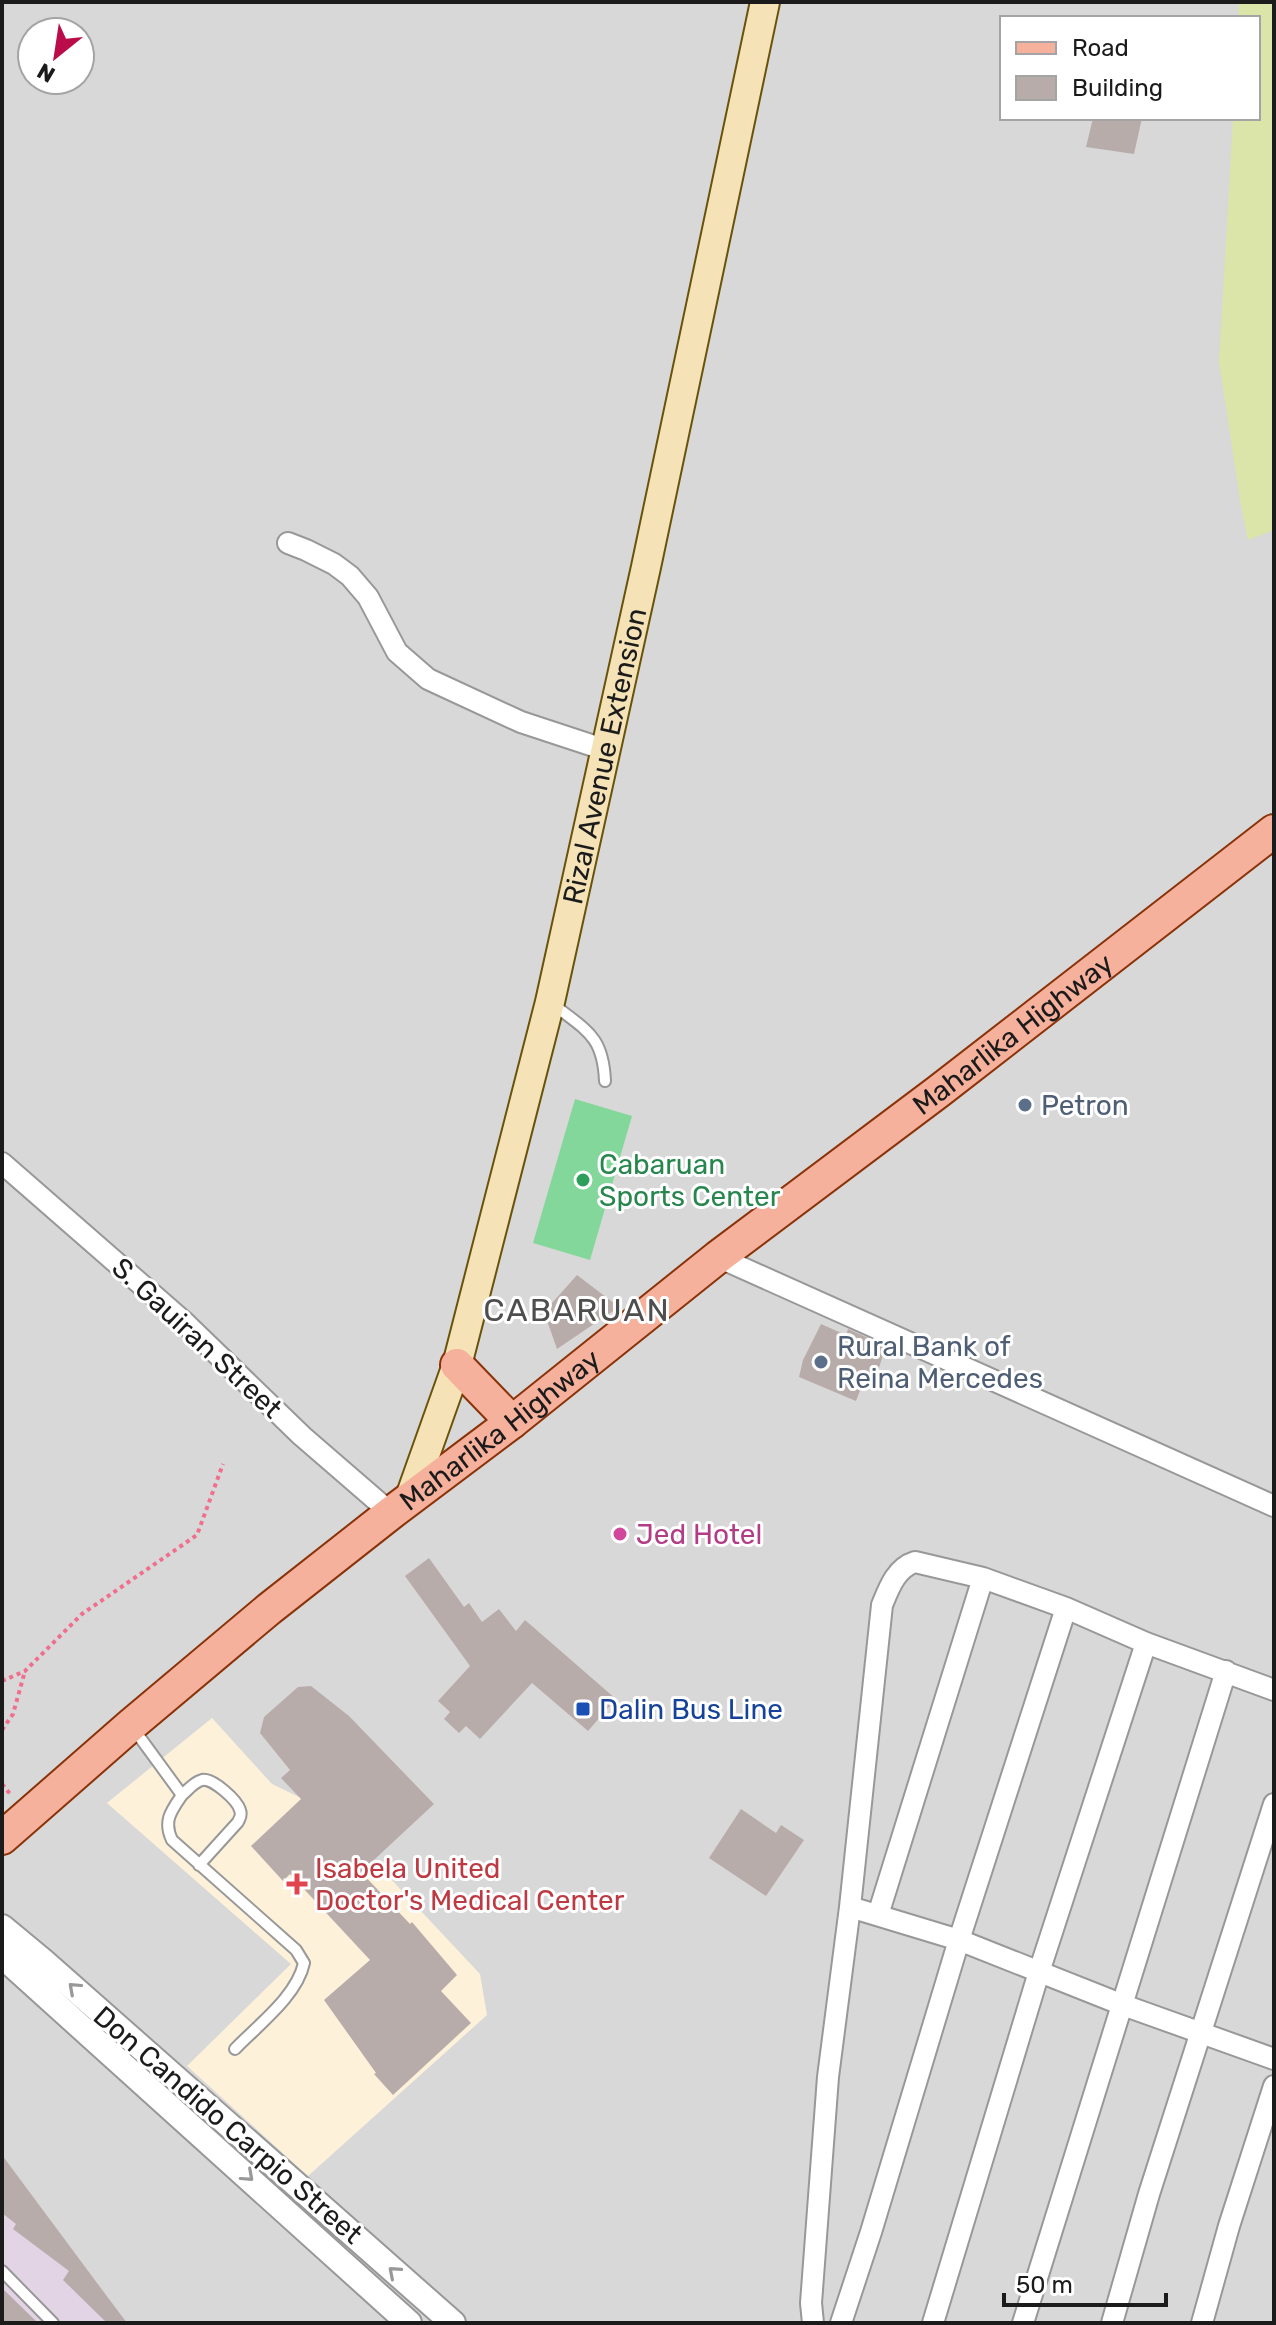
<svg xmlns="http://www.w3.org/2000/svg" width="1276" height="2325" font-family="Rubik,sans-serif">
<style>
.residential{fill:#d9d8d8;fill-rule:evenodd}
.industrial{fill:#e2d3e5}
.education{fill:#fdf1da}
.grass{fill:#dbe4a9}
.pitch{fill:#83d79a}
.building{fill:#b8acab}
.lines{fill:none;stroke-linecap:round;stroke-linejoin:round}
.service-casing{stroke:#989898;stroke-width:14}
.minor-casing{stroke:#989898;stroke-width:24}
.tertiary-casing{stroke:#989898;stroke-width:28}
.secondary-casing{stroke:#69530b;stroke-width:32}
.primary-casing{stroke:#8a3309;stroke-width:36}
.path{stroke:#f16e8d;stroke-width:4;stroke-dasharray:4 4;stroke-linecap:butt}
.service{stroke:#fff;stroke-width:10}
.minor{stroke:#fff;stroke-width:20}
.tertiary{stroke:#fff;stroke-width:24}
.secondary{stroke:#f5e3b7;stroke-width:28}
.primary{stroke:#f6b19d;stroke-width:32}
.oneway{stroke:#989898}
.service-dot{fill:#5c6f8a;stroke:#fff;stroke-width:3}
.leisure-dot{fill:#2e9e5b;stroke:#fff;stroke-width:3}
.hotel-dot{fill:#d1479c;stroke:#fff;stroke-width:3}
.transit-dot{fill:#1a4fb4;stroke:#fff;stroke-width:3}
.health-dot{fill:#e0444e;stroke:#fff;stroke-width:3}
.labels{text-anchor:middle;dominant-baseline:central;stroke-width:6;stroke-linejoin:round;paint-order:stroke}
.street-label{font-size:28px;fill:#1b1b1b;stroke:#fff}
.service-label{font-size:28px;fill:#4e5e75;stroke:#fff;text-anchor:start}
.leisure-label{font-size:28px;fill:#27864d;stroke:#fff;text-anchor:start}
.hotel-label{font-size:28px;fill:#b23c85;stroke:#fff;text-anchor:start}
.transit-label{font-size:28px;fill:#164399;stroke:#fff;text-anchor:start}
.health-label{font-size:28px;fill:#be3a42;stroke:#fff;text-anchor:start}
.quarter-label{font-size:32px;letter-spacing:2px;fill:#4e4e4e;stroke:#fff}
</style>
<rect width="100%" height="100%" fill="#ece5e1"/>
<!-- residential -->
<path class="residential" d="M2 2H1274V2323H2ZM1002 18H1258V118H1002ZM32 32H80V80H32Z"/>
<!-- industrial -->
<path class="industrial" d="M2 2155 125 2323H2Z"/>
<!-- education -->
<path class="education" d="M212 1718 272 1784 299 1797 312 1795 480 1974 487 2015 308 2176 187 2066 291 1964 107 1803Z"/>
<!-- grass -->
<path class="grass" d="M1239 2H1274V530L1248 540 1241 506 1219 362 1233 118H1258V18H1238Z"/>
<!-- pitch -->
<path class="pitch" d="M575 1099 632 1116 590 1260 533 1243Z"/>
<!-- building -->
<path class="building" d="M1093 118H1142L1134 154 1086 147Z
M577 1275 619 1307 557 1349 544 1312Z
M821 1324 846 1335 848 1329 886 1346 876 1377 867 1372 856 1401 799 1377 803 1360Z
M429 1558 464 1607 469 1603 482 1622 499 1609 516 1631 525 1620 616 1699 588 1731 532 1683 480 1739 466 1726 459 1733 444 1719 450 1712 438 1701 470 1666 405 1576Z
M311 1686 349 1716 434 1804 361 1872 410 1924 412 1922 457 1975 441 1991 471 2023 393 2095 374 2074 376 2073 324 2000 370 1960 290 1874 283 1881 251 1846 301 1799 281 1778 290 1770 260 1733 264 1717 298 1687Z
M741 1809 776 1833 781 1825 804 1840 766 1896 709 1858Z
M2 2155 103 2291 127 2323H107L63 2280 69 2271 13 2229 16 2224 2 2213Z
M2 2288 38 2323H2Z"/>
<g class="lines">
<defs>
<path id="service" d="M554 1005C587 1031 603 1036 605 1081
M133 1728 182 1795C171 1811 163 1821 172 1840L296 1950 304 1963C297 1996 258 2025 235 2049
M182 1795C188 1790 194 1782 202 1780 213 1778 237 1800 240 1810 242 1816 240 1817 238 1822L199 1865
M2 2271 53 2323"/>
<path id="minor" d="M288 543 306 550 334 564 350 576 368 597 397 652 428 679 521 722 606 750
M2 1163 183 1321 302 1436 391 1513
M718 1257 1274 1506
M850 1907 959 1940 1123 2005 1274 2059
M878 1915 983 1578
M813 2323 811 2303 828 2077 850 1907 882 1605C889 1588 896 1568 915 1562L983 1578 1066 1608 1146 1643 1274 1690
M841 2323 871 2232 959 1940 1066 1608
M933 2323 1039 1972 1146 1643
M1023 2323 1226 1671
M1112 2323 1149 2194 1274 1804
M1202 2323 1229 2226 1274 2086"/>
<path id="tertiary" d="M2 1927 43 1961 453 2323
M2 1956 409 2323"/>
<g id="secondary">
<path id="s1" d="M409 1500 457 1365 550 1002 646 567 765 2"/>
</g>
<g id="primary">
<path d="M457 1365 512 1422"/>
<path id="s2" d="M2 1838 131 1725 269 1609 391 1513 512 1422 718 1257 939 1091 1274 831"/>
</g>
</defs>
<!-- service casing -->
<use href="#service" class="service-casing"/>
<!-- minor casing -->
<use href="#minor" class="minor-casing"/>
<!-- tertiary casing -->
<use href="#tertiary" class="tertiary-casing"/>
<!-- secondary casing -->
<use href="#secondary" class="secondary-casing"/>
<!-- primary casing -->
<use href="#primary" class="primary-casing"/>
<!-- path -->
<path class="path" d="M2 1681 25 1671 82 1614 197 1535 223 1464
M2 1730 13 1714 25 1671
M2 1784 11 1795"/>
<!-- service -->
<use href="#service" class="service"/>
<!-- minor -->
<use href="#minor" class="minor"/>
<!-- tertiary -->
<use href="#tertiary" class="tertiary"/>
<!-- secondary -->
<use href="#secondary" class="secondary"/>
<!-- primary -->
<use href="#primary" class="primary"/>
</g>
<!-- one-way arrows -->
<defs><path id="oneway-chevron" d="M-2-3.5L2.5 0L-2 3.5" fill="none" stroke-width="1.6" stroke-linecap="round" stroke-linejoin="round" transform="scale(2)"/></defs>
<g class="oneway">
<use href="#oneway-chevron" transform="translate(74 1988) rotate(-138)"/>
<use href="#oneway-chevron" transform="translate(248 2176) rotate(42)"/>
<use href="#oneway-chevron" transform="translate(394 2272) rotate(-139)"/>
</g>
<!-- markers -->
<g class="service-dot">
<circle cx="1025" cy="1105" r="8"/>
<circle cx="821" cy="1362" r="8"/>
</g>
<circle class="leisure-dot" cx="583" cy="1180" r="8"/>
<circle class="hotel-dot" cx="620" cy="1534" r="8"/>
<rect class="transit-dot" x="575" y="1701" width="16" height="16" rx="4"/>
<path class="health-dot" d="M293 1872h8v8h8v8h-8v8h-8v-8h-8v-8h8z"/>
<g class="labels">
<!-- street labels -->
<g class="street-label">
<text stroke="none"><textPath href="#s1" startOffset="770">Rizal Avenue Extension</textPath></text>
<text stroke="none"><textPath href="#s2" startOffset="1292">Maharlika Highway</textPath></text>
<text transform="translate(197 1338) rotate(43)">S. Gauiran Street</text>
<text stroke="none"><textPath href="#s2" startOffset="644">Maharlika Highway</textPath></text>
<text transform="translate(228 2125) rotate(41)">Don Candido Carpio Street</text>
</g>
<!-- service labels -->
<g class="service-label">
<text x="1041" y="1105">Petron</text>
<text x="837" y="1346">Rural Bank of<tspan x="837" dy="32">Reina Mercedes</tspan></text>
</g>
<!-- leisure labels -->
<g class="leisure-label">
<text x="599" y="1164">Cabaruan<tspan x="599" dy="32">Sports Center</tspan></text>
</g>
<!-- hotel labels -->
<g class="hotel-label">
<text x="636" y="1534">Jed Hotel</text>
</g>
<!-- transit labels -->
<g class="transit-label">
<text x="599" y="1709">Dalin Bus Line</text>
</g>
<!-- health labels -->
<g class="health-label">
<text x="315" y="1868">Isabela United<tspan x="315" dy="32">Doctor's Medical Center</tspan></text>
</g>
<!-- quarter labels -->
<g class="quarter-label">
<text x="577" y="1310">CABARUAN</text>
</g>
</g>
<!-- border -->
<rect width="1276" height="2325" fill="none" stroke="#1b1b1b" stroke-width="8"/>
<!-- legend -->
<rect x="1000" y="16" width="260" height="104" fill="#ffffff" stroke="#a4a4a4" stroke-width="2"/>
<rect x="1016" y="42" width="40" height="12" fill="#f6b19d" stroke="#a4a4a4" stroke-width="2"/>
<text x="1072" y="56" font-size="24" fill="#1b1b1b">Road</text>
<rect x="1016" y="76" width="40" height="24" fill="#b8acab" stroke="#a4a4a4" stroke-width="2"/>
<text x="1072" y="96" font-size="24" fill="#1b1b1b">Building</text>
<!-- north arrow -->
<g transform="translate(56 56) rotate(210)"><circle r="38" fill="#ffffff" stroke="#a4a4a4" stroke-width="2"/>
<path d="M0-6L14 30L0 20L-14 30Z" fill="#ba0c48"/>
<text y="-12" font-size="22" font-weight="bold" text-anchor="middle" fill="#1b1b1b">N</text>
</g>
<!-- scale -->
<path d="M1004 2293v12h162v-12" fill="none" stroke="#1b1b1b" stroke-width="4"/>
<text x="1016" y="2293" font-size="24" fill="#1b1b1b" stroke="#ffffff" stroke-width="6" paint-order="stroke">50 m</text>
</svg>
